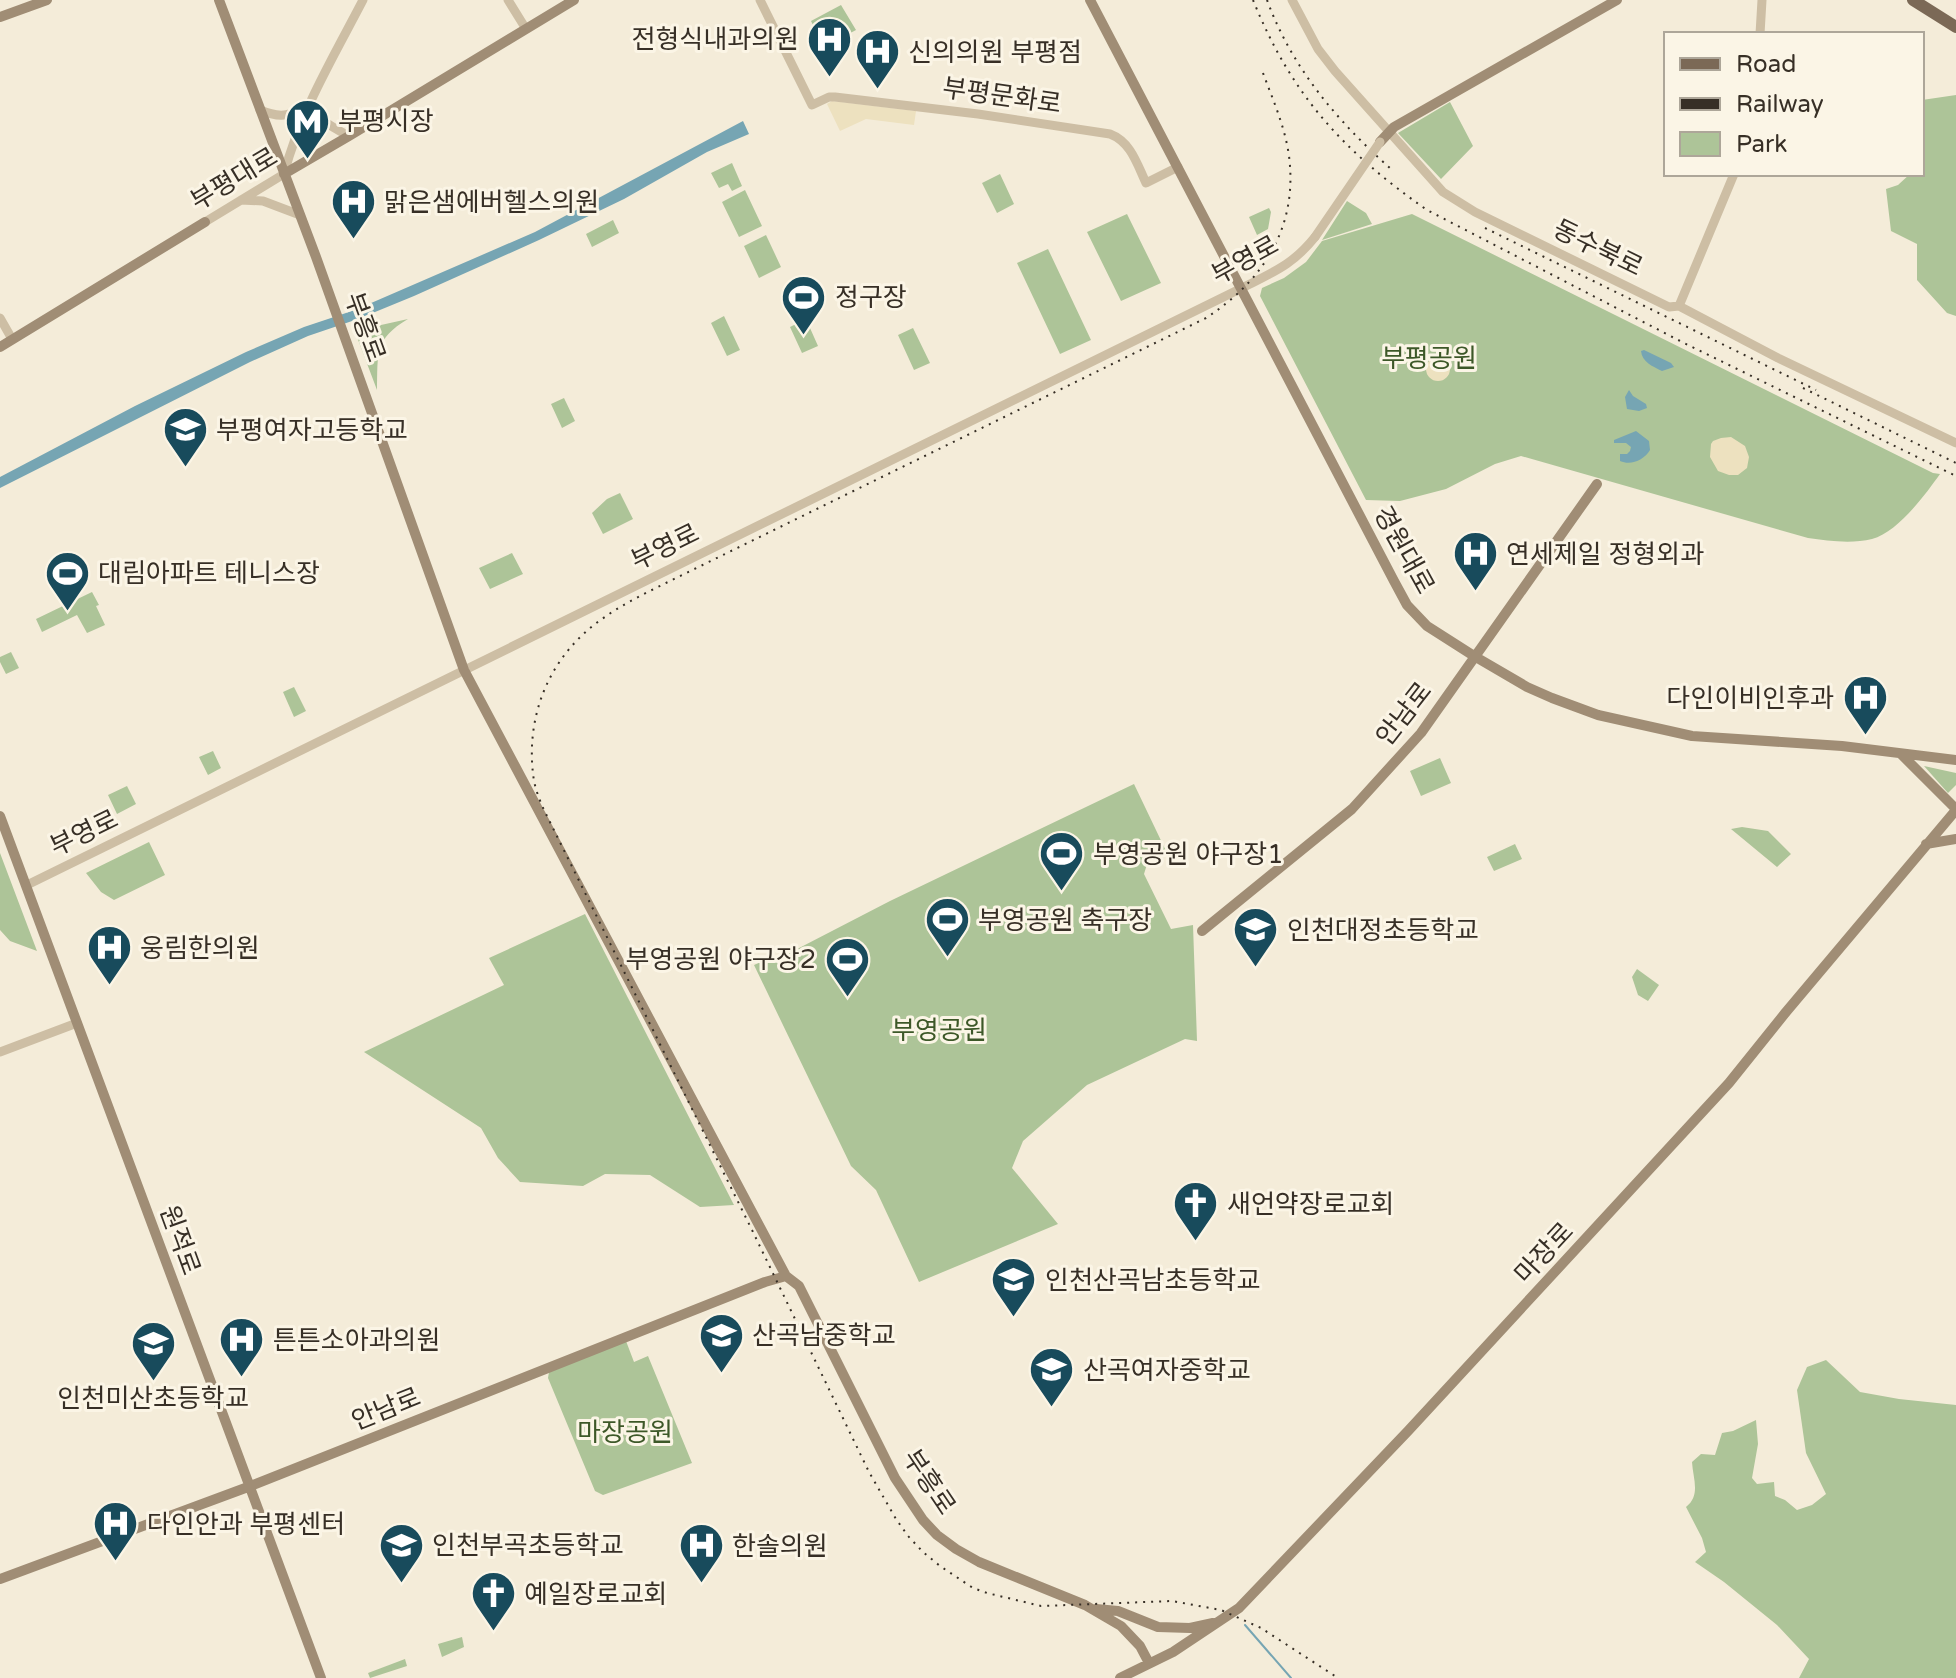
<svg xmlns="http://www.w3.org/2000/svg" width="1956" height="1678" font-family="'Varela Round','Noto Sans KR',sans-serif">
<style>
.green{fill:#adc498}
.plaza{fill:#ede1bf}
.water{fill:#76a5b3}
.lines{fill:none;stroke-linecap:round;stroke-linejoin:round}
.stream{stroke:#76a5b3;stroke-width:2}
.tertiary{stroke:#cdbea4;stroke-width:9}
.secondary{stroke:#a08d75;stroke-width:10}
.primary{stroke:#7b6956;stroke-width:12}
.rail{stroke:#372f26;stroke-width:2;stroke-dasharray:2 6;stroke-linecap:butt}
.tertiary-bridge{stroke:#cdbea4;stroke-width:9}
.labels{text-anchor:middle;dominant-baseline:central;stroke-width:6;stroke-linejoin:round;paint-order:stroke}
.poi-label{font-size:26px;fill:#372f26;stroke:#fbf5e6;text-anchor:start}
.street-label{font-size:26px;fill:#372f26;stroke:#fbf5e6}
.park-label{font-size:26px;fill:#3d5828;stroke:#fbf5e6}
</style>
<rect width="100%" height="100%" fill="#f4ecd9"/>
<!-- green -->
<path class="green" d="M841 5 856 30 824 47 811 21Z
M1956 95V316L1947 313 1917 280V244L1891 231 1886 189 1898 185 1910 174H1922V100Z
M1450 102 1473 146 1441 179 1398 133Z
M732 163 742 186 732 191 728 184 719 188 711 173Z
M1000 174 1014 204 997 213 982 183Z
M745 190 762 226 739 237 722 202Z
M1347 201 1366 213 1372 224 1322 240Z
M1269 208 1271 212 1268 229 1257 235 1249 217Z
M1127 214 1161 283 1121 301 1087 232Z
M1412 214 1933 473 1940 474C1925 495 1898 532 1872 539 1852 544 1828 541 1808 538L1521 456 1495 464 1446 489 1400 501 1366 500 1260 296 1262 288 1284 278 1306 262 1322 241Z
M613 220 619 233 592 247 586 234Z
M766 235 781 267 759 278 744 246Z
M1048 249 1091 340 1060 354 1017 263Z
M724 316 740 350 727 356 711 323Z
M408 319C374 339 378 354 377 390L357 337 363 329Z
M806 319 818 346 802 353 790 327Z
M913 328 930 363 914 370 898 335Z
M564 398 575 421 562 428 551 404Z
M620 493 633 519 603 534 592 513 607 499Z
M512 553 523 574 490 589 479 568Z
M92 592 99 605 96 606 105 625 87 633 77 615 42 632 36 619Z
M11 652 19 668 6 674 0 662V657Z
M294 687 306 711 294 717 283 692Z
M213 751 221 768 208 775 199 757Z
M1440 758 1451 783 1421 796 1410 771Z
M1924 766 1956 773V785L1948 793Z
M1134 784 1166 851 1148 861 1144 874 1171 929 1193 925 1197 1041 1185 1039 1087 1085 1023 1141 1012 1168 1058 1224 919 1282 876 1190 851 1166 754 965 761 962 774 961 890 901Z
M127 786 136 804 117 814 108 795Z
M1742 827 1768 831 1791 854 1777 867 1731 829Z
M149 842 165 875 114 900 101 892 86 873Z
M1515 844 1522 859 1494 871 1487 857Z
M0 853 37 951 10 941 0 930Z
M585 914 734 1205 700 1207 650 1175 605 1174 583 1186 520 1182 498 1158 481 1128 364 1052 504 985 489 958Z
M1637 969 1659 985 1648 1001 1638 995 1632 977Z
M626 1341 634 1362 648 1356 692 1463 603 1495 595 1491 548 1378 549 1372Z
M1826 1360 1860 1392 1899 1399 1956 1405V1678H1799L1809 1659 1777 1625 1724 1582 1695 1562 1706 1552 1702 1538 1686 1507C1701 1495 1693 1479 1692 1462L1701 1454 1715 1455 1722 1433 1733 1431 1756 1420 1758 1444 1752 1478 1757 1484 1774 1482 1775 1496 1785 1500 1797 1510 1812 1505 1826 1494 1806 1453 1797 1390 1807 1367Z
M462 1637 464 1647 442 1657 438 1644Z
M405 1659 407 1666 370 1678 368 1673Z"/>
<!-- plaza -->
<path class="plaza" d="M832 101 916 111 914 125 866 119 840 131 827 104Z
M1426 369a12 12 0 1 1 24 0a12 12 0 1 1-24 0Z
M1731 437 1745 446 1749 457 1747 468 1738 475H1729L1718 471 1710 457 1711 444 1713 441 1721 438Z"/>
<!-- water -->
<path class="water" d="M743 121 749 134 707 152 624 199 539 240 414 296 358 319 308 336 250 362 0 488V477L135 406 246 352 304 327 355 310 535 232Z
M1644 350 1671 363 1674 367 1662 371C1652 366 1642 362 1641 351Z
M1629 390 1633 396 1646 404 1647 408 1639 411 1627 409 1625 397Z
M1636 431 1649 441 1650 450C1644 460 1631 466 1620 461V454H1627L1630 451 1631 447 1626 443H1614V440Z"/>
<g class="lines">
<!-- stream -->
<path class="stream" d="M1245 1625 1291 1678"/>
<!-- tertiary -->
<path class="tertiary" d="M508 0 526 29
M760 0 812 105 829 97H835L978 114 1110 134C1131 142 1137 164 1146 183L1178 167
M1292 0 1318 49 1335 71 1443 192 1475 212 1669 307 1679 306 1778 358 1956 443
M1760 34 1762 0
M260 110C281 119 292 116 311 103 319 121 332 127 349 136
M241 200 263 201 300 215
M205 222 284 174C300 112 334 56 363 0
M1679 306 1734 174
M0 318 12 339
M27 885 1250 284C1278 270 1295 262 1315 237
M0 1052 77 1023"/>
<!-- secondary -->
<path class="secondary" d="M219 0 316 257 464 670 786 1276 799 1286 895 1478 923 1520 937 1535 956 1549 979 1562 1085 1605 1121 1626 1140 1646 1149 1663
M1090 0 1394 581 1407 605 1427 626 1474 656 1527 687 1552 698 1598 715 1692 736 1842 746 1956 760
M0 17 47 0
M1380 142 1394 127 1617 0
M284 174 349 136 574 0
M0 347 205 222
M1901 754 1956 809
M0 816 321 1678
M1926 844 1956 839
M1202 931 1352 809 1421 733 1597 484
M0 1579 248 1487 765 1282 786 1276
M1096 1609 1118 1611 1158 1627 1190 1628 1213 1623
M1120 1678 1173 1652 1239 1608 1408 1431 1729 1083 1786 1012 1956 810"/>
<!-- primary -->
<path class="primary" d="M1913 0 1956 27"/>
<!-- rail -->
<path class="rail" d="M1253 0C1292 96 1343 151 1427 210L1684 343 1956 476
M1267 0C1292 68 1337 121 1391 169
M1263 73C1273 100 1285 127 1289 156 1298 227 1264 280 1206 318L672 580C648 592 624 603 602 619 549 656 524 717 534 781 536 791 540 801 544 810L752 1230 869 1472 896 1519 908 1536 923 1552 940 1566 973 1588 987 1593 1041 1606 1172 1601 1221 1610 1261 1628 1338 1678
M1485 228 1816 390
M1803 388 1956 463"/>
<!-- tertiary-bridge -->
<path class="tertiary-bridge" d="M1315 237 1380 142"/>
</g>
<!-- icons -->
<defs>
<symbol id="hospital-pin" viewBox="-11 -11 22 30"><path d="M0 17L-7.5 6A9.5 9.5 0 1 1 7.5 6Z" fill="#184b5c" stroke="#fbf5e6"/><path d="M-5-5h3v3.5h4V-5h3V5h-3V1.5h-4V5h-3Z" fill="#fff"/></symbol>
<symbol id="metro-pin" viewBox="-11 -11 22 30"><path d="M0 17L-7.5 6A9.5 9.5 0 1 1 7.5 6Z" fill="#184b5c" stroke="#fbf5e6"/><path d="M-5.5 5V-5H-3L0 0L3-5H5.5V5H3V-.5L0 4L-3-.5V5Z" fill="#fff"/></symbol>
<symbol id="stadium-pin" viewBox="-11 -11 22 30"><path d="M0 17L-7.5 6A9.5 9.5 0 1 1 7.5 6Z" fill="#184b5c" stroke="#fbf5e6"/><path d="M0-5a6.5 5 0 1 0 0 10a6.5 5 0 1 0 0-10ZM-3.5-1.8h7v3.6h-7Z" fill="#fff"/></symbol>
<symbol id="school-pin" viewBox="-11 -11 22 30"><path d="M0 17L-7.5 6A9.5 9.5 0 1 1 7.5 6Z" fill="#184b5c" stroke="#fbf5e6"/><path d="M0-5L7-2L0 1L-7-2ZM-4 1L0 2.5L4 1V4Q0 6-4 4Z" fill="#fff"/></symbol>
<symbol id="church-pin" viewBox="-11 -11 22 30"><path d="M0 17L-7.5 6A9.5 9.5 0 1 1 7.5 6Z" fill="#184b5c" stroke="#fbf5e6"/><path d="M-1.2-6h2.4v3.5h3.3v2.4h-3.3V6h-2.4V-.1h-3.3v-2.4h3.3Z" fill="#fff"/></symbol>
</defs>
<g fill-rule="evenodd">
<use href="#hospital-pin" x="804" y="14" width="51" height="69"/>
<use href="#hospital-pin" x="852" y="26" width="51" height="69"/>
<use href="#metro-pin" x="282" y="96" width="51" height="69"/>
<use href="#hospital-pin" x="328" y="176" width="51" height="69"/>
<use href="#stadium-pin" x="778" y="272" width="51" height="69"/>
<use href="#school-pin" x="160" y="404" width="51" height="69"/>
<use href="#hospital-pin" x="1450" y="528" width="51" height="69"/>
<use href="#stadium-pin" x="42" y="548" width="51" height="69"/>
<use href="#hospital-pin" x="1840" y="672" width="51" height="69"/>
<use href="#stadium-pin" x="1036" y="828" width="51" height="69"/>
<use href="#stadium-pin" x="922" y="894" width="51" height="69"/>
<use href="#school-pin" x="1230" y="904" width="51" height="69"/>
<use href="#hospital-pin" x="84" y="922" width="51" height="69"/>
<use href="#stadium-pin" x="822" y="934" width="51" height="69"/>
<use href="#church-pin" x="1170" y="1178" width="51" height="69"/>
<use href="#school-pin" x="988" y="1254" width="51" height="69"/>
<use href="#school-pin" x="696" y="1310" width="51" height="69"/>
<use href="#hospital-pin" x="216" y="1314" width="51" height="69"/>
<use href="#school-pin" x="128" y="1318" width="51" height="69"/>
<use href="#school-pin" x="1026" y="1344" width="51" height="69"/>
<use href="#hospital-pin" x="90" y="1498" width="51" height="69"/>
<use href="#school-pin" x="376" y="1520" width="51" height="69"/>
<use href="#hospital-pin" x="676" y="1520" width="51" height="69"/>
<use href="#church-pin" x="468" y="1568" width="51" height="69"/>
</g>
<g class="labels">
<!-- poi labels -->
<g class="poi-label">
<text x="799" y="39" text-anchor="end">전형식내과의원</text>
<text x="908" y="52">신의의원 부평점</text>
<text x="338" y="121">부평시장</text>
<text x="384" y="202">맑은샘에버헬스의원</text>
<text x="835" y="297">정구장</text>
<text x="216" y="430">부평여자고등학교</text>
<text x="1506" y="554">연세제일 정형외과</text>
<text x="98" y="573">대림아파트 테니스장</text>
<text x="1834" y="698" text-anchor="end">다인이비인후과</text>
<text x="1093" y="854">부영공원 야구장1</text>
<text x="978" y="920">부영공원 축구장</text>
<text x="1287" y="930">인천대정초등학교</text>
<text x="140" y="948">웅림한의원</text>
<text x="816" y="959" text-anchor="end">부영공원 야구장2</text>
<text x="1227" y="1204">새언약장로교회</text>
<text x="1045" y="1280">인천산곡남초등학교</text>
<text x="752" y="1335">산곡남중학교</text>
<text x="273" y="1340">튼튼소아과의원</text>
<text x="1083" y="1370">산곡여자중학교</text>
<text x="153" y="1398" text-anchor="middle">인천미산초등학교</text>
<text x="147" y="1524">다인안과 부평센터</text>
<text x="432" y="1545">인천부곡초등학교</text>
<text x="732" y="1546">한솔의원</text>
<text x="524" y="1594">예일장로교회</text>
</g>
<!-- street labels -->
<g class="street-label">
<text transform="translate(1002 96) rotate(8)">부평문화로</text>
<text transform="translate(234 179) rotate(-31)">부평대로</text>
<text transform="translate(1598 248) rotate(26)">동수북로</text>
<text transform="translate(1245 260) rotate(-29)">부영로</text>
<text transform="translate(365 327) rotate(70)">부흥로</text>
<text transform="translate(665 547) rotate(-26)">부영로</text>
<text transform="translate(1404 550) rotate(61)">경원대로</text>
<text transform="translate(1404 714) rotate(-52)">안남로</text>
<text transform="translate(84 833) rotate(-26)">부영로</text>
<text transform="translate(180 1240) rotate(70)">원적로</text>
<text transform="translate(1544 1253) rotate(-47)">마장로</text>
<text transform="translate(386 1409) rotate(-22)">안남로</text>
<text transform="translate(929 1482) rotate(56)">부흥로</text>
</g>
<!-- park labels -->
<g class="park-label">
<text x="1429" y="358">부평공원</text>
<text x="939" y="1030">부영공원</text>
<text x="625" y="1432">마장공원</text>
</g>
</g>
<!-- legend -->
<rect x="1664" y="32" width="260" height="144" fill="#fbf5e6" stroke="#ada699" stroke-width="2"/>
<rect x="1680" y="58" width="40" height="12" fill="#7b6956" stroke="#ada699" stroke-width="2"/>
<text x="1736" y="72" font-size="24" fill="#372f26">Road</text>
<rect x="1680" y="98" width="40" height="12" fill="#372f26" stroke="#ada699" stroke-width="2"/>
<text x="1736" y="112" font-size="24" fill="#372f26">Railway</text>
<rect x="1680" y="132" width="40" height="24" fill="#adc498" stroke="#ada699" stroke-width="2"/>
<text x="1736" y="152" font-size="24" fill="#372f26">Park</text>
</svg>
